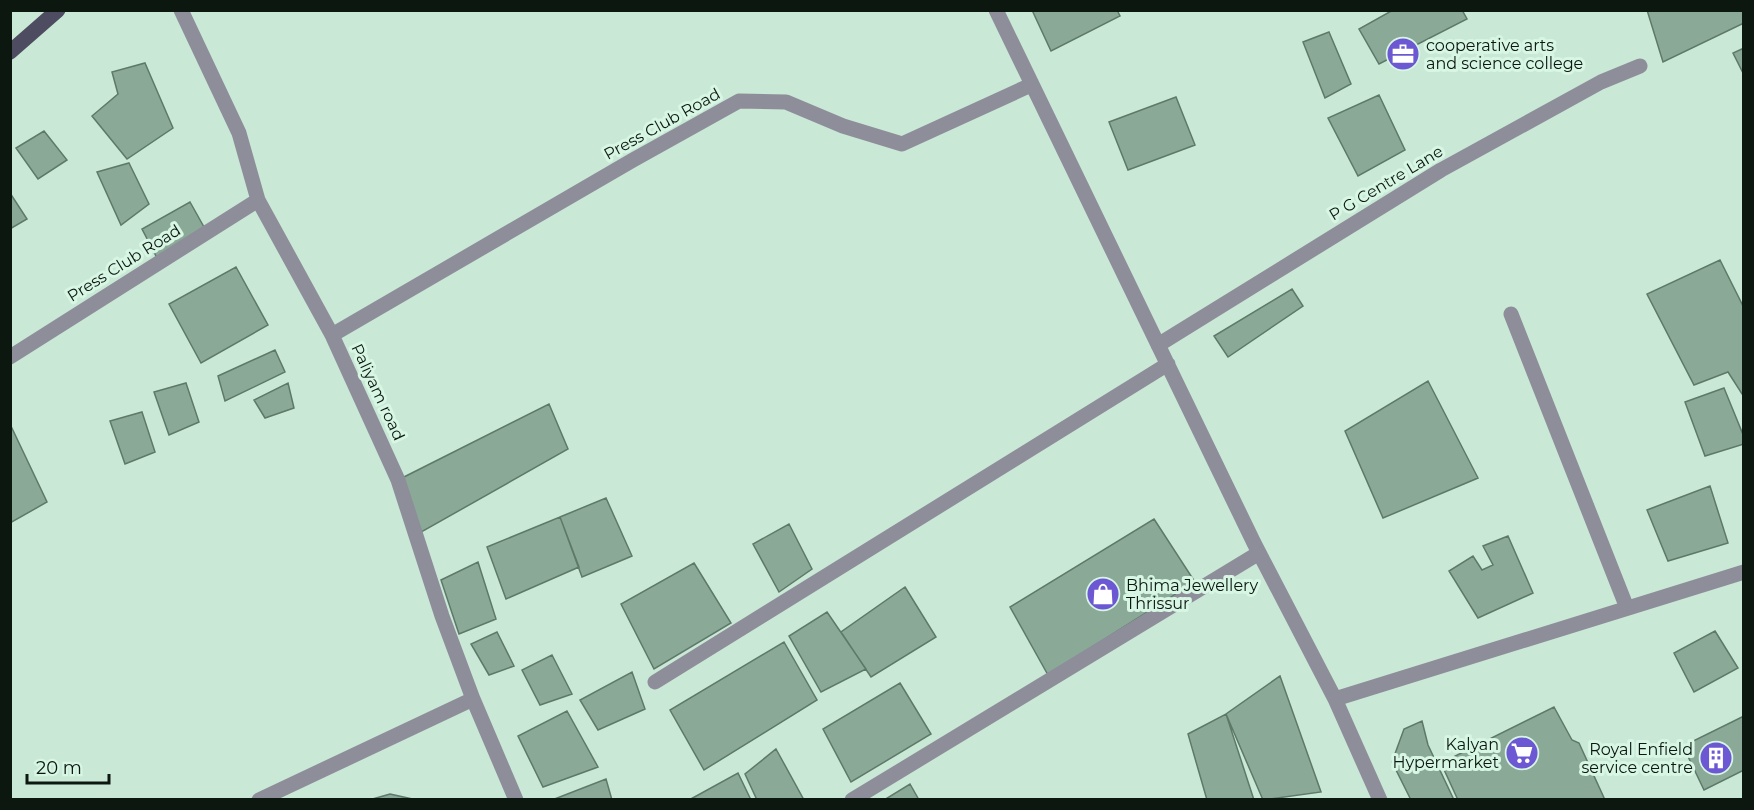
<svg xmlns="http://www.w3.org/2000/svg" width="1754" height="810" font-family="Montserrat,sans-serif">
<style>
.building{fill:#8aaa97;stroke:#5e7969;stroke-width:1.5}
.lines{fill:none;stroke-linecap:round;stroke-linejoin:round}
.minor{stroke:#8e8e9b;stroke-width:15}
.major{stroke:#4d4c61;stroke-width:15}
.labels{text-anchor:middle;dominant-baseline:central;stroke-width:6;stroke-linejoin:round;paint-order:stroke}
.poi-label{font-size:16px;fill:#0c1710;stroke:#d7f6e3;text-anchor:start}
.street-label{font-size:16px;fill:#0c1710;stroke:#d7f6e3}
</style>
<rect width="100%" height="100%" fill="#cae8d6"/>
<!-- building -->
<path class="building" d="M1032 10H1117L1120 16 1051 51Z
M1393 10H1462L1467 19 1379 64 1359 29Z
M1647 10H1744V23L1663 62Z
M1329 32 1351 84 1325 98 1303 42Z
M1744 48V75L1733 53Z
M145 63 173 128 127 159 92 116 118 94 112 72Z
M1379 95 1405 150 1358 176 1328 118Z
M1176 97 1195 145 1128 170 1109 122Z
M44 131 67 160 38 179 16 148Z
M129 163 149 204 121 225 97 172Z
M10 193 27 219 10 229Z
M190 202 204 227 157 258 142 229Z
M1720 260 1744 308V397L1728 372 1694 385 1647 294Z
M236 267 268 325 201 363 169 304Z
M1292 289 1303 306 1228 357 1214 336Z
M275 350 285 372 225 401 218 376Z
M1428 381 1478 478 1383 518 1345 431Z
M186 383 199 422 169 435 154 392Z
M288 383 294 408 265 418 254 400Z
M1724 388 1744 437V444L1705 456 1685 402Z
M549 404 568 449 416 535 398 480Z
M142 412 155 452 125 464 110 421Z
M10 424 47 502 10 523Z
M1710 486 1728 543 1668 561 1647 510Z
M606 498 632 556 582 577 560 517Z
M560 517 579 567 506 599 487 547Z
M1154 519 1195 582 1048 675 1010 607Z
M789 524 812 569 779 592 753 544Z
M1508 536 1533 593 1478 618 1449 571 1473 556 1482 570 1493 565 1483 546Z
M478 562 496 619 459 634 441 580Z
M694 563 731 623 654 669 621 604Z
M905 587 936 637 871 677 841 632Z
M827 612 866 669 821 692 789 636Z
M1715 631 1738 668 1694 692 1674 653Z
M497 632 514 666 489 675 471 644Z
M784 642 817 700 704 770 670 710Z
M552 655 572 694 540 705 522 670Z
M632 672 645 709 598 730 580 700Z
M1280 676 1321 792 1263 800 1226 714Z
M900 683 931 734 851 782 823 729Z
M1554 707 1572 740 1579 743 1605 800H1458L1441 763Z
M567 711 598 767 543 787 518 736Z
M1226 714 1254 800H1207L1188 734Z
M1744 716V770L1704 790 1683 746Z
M1422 721 1428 745 1454 800H1411L1392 762 1404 729Z
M776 749 804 800H757L745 774Z
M738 773 751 800H689Z
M606 779 612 800H552Z
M910 784 919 800H884Z
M390 794 417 800H369Z"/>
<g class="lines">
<!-- minor -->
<path class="minor" d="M181 10 239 133 258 200 332 335 398 480 442 616 473 699 516 800
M996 10 1254 543 1335 699 1380 800
M1511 314 1627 608
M332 335 633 160 739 101 786 102 843 126 902 144 1031 85
M1158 345 1441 170 1601 82 1640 66
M10 357 258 200
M655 682 1168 364
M1335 699 1744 572
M259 800 473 699
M852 800 1259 553"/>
<!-- major -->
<path class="major" d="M10 52 58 10"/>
</g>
<!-- icons -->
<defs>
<symbol id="office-disc" viewBox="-11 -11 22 22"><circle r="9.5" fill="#6c58d2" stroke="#d7f6e3"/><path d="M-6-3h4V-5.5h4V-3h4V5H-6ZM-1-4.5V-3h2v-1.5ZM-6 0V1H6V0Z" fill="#fff"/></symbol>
<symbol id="shop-disc" viewBox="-11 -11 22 22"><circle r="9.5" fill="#6c58d2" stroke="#d7f6e3"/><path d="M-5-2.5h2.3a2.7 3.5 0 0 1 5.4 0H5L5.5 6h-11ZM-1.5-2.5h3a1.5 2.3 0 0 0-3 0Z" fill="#fff"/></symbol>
<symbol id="supermarket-disc" viewBox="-11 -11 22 22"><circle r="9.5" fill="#6c58d2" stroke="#d7f6e3"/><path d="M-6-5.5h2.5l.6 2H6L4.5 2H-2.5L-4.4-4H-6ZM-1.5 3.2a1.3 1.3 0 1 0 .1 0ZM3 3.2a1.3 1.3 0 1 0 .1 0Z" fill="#fff"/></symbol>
<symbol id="building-disc" viewBox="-11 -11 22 22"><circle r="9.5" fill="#6c58d2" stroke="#d7f6e3"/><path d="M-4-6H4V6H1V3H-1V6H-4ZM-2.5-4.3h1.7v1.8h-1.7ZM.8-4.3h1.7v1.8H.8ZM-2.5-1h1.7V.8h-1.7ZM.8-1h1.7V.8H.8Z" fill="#fff"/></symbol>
</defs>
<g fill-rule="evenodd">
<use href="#office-disc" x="1384" y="35" width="38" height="38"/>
<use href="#shop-disc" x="1084" y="575" width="38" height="38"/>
<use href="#supermarket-disc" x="1503" y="734" width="38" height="38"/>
<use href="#building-disc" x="1697" y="739" width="38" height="38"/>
</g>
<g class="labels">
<!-- poi labels -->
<g class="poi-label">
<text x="1426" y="45">cooperative arts<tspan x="1426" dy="18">and science college</tspan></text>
<text x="1126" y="585">Bhima Jewellery<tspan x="1126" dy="18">Thrissur</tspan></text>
<text x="1499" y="744" text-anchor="end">Kalyan<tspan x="1499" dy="18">Hypermarket</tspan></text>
<text x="1693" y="749" text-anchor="end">Royal Enfield<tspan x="1693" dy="18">service centre</tspan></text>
</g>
<!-- street labels -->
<g class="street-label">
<text transform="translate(662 124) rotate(-29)">Press Club Road</text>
<text transform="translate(1386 183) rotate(-31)">P G Centre Lane</text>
<text transform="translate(124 263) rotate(-32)">Press Club Road</text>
<text transform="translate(378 392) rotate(65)">Paliyam road</text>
</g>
</g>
<!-- border -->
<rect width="1754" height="810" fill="none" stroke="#0c1710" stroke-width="24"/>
<!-- scale -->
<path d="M27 774v9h82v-9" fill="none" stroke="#0c1710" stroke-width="3"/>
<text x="36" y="774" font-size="18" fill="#0c1710" stroke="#d7f6e3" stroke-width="4.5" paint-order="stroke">20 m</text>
</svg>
